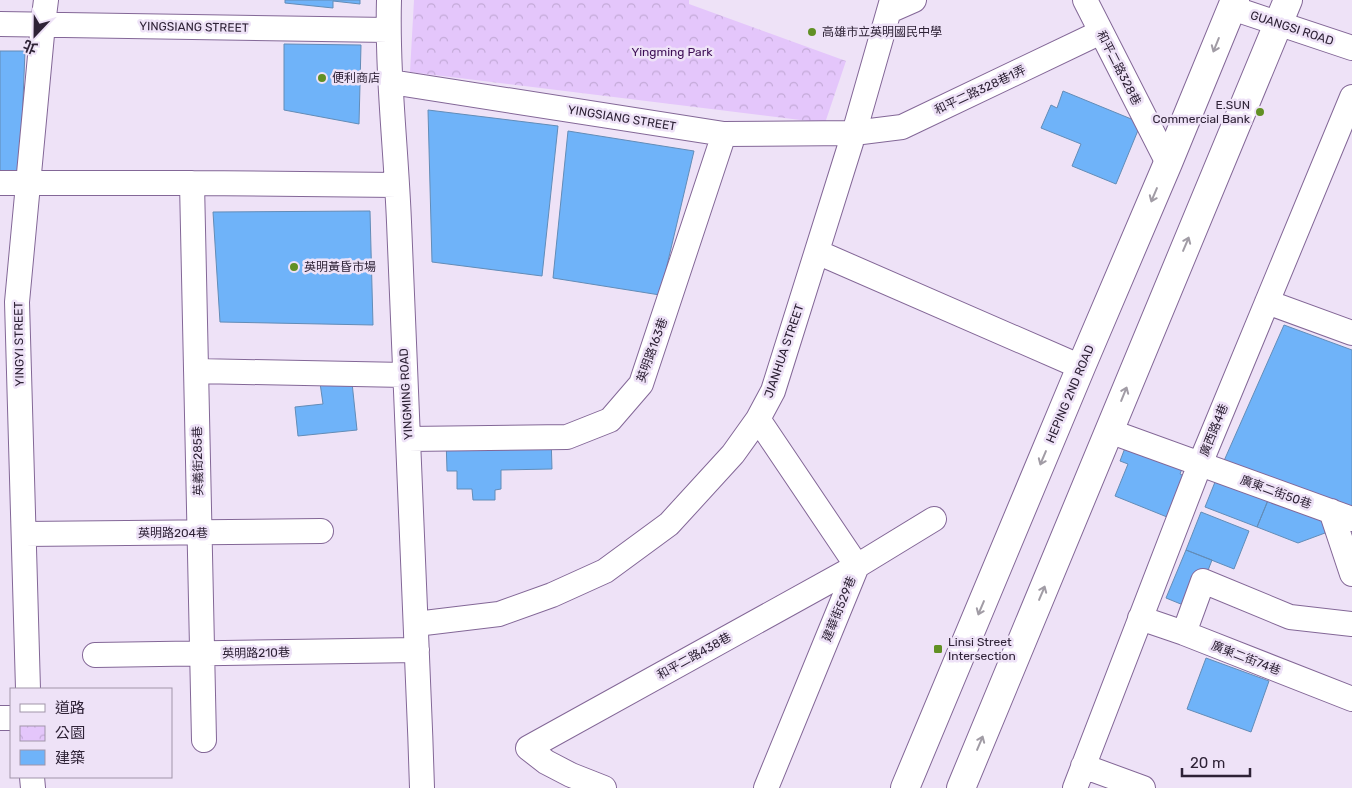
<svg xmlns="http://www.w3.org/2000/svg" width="1352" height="788" font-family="Rubik,'Noto Sans TC',sans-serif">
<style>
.park{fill:url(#park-crowns)}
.building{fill:#6fb3f9;stroke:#638cb7}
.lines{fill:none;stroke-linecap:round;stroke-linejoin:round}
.minor-casing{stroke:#836797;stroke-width:26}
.tertiary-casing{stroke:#836797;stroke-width:30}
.minor{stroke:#fff;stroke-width:24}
.tertiary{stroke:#fff;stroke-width:28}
.oneway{stroke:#a19ca5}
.poi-dot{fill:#619024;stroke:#eee2f7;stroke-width:2}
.labels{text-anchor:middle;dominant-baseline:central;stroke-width:5;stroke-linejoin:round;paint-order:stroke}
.street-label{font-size:12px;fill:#2e2236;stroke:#eee2f7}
.poi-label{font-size:12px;fill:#2e2236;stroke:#eee2f7;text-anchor:start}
.park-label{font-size:12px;fill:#3c0c54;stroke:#eee2f7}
</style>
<defs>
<pattern id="park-crowns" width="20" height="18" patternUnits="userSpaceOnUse" patternTransform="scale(1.25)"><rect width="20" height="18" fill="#e4c6fb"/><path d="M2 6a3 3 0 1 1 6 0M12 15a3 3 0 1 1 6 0" fill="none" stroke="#c4aad8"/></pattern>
</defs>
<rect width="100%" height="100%" fill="#eee2f7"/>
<!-- park -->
<path class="park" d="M414 0H689V4L846 61 825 123 410 72Z"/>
<!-- building -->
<path class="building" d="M285 0H360V4L333 1V8L285 3Z
M284 44 361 45 359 124 284 110Z
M0 51H25L20 174H0Z
M1063 91 1141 123 1116 184 1072 166 1081 144 1041 128 1051 105 1057 108Z
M428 110 558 126 542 276 432 262Z
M568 131 694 151 660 295 553 278Z
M370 211 373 325 220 322 213 212Z
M1284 325 1352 350V512L1223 463Z
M351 373 357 430 298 436 295 407 323 404 319 376Z
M1133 427 1189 450 1180 474 1188 478 1172 519 1115 496 1128 464 1120 461Z
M551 436 552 469 501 470V489L495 490V500H473L472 489H457V471H447L446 438Z
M1219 472 1271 493 1257 527 1205 507Z
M1271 493 1331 516 1325 533 1298 543 1257 527Z
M1201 512 1249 531 1234 569 1186 550Z
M1186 550 1212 560 1193 609 1166 598Z
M1206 658 1269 681 1251 732 1187 709Z"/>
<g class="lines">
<defs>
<path id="minor" d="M389 0C387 74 396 148 399 222 407 410 416 599 422 788
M1085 0 1168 163
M1232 8 1352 48
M889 11 914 0
M0 24 388 30
M391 82 724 134 854 133 902 127 1101 32
M0 183H192L397 185
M192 183 204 740
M817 252 1081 367
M1267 302 1352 333
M196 371 405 375
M758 419 857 566 766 788
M1109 431 1352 519
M408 439 567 437 610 420 641 384 724 134
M1331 511 1352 574
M24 534 321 531
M1140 618 1184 633 1352 699
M416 624 499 614 552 595 605 571 669 524 733 454 758 419 773 391 854 133 892 0
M1184 633 1203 581 1290 617 1352 624
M95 655 417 650
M28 689 17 302 43 24 46 0
M0 718H11
M1083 766 1143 788
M32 777 33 788
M604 788 571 775 546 762 528 748 857 566 934 519
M1075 788 1200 464 1352 97"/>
<path id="tertiary" d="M905 788 1081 367 1168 163 1235 0
M961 788 1288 0"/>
</defs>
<!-- minor casing -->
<use href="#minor" class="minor-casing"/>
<!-- tertiary casing -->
<use href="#tertiary" class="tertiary-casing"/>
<!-- minor -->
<use href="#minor" class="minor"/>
<!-- tertiary -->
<use href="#tertiary" class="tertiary"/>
</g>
<!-- one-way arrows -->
<defs><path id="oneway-shaft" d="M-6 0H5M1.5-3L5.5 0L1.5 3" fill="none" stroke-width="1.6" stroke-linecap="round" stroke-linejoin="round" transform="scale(1.25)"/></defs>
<g class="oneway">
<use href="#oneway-shaft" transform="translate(1216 45) rotate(112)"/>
<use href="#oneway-shaft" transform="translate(1154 195) rotate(113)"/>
<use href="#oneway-shaft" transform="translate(1186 244) rotate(-67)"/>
<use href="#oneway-shaft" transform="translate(1124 394) rotate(-68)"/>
<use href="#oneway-shaft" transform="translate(1043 458) rotate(113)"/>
<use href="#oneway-shaft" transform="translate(1042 593) rotate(-67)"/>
<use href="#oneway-shaft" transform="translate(981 608) rotate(113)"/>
<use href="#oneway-shaft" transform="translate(980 743) rotate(-67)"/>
</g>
<!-- markers -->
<g class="poi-dot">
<circle cx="812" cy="32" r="5"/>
<circle cx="322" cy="78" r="5"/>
<circle cx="1260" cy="112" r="5"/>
<circle cx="294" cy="267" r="5"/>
<rect x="933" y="644" width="10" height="10" rx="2.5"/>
</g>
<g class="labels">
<!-- street labels -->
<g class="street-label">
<text transform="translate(194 27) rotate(1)">YINGSIANG STREET</text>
<text transform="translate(1292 28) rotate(18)">GUANGSI ROAD</text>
<text transform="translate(1119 68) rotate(63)">和平二路328巷</text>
<text transform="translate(980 90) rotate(-25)">和平二路328巷1弄</text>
<text transform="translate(622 118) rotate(9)">YINGSIANG STREET</text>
<text transform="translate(19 344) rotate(-91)">YINGYI STREET</text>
<text transform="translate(652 350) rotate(-70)">英明路163巷</text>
<text transform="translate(784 351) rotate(-71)">JIANHUA STREET</text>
<text transform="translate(406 394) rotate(-93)">YINGMING ROAD</text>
<text transform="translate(1070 394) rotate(-67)">HEPING 2ND ROAD</text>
<text transform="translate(1214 430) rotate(-68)">廣西路4巷</text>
<text transform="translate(198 461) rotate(-91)">英義街285巷</text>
<text transform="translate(1276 492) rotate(20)">廣東二街50巷</text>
<text x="173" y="533">英明路204巷</text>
<text transform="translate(839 609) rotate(-68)">建華街529巷</text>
<text transform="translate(256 653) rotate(-1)">英明路210巷</text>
<text transform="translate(694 656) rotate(-29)">和平二路438巷</text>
<text transform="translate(1246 658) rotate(21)">廣東二街74巷</text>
</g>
<!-- poi labels -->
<g class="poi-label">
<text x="822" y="32">高雄市立英明國民中學</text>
<text x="332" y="78">便利商店</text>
<text x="1250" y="105" text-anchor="end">E.SUN<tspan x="1250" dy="14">Commercial Bank</tspan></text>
<text x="304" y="267">英明黃昏市場</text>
<text x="948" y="642">Linsi Street<tspan x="948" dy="14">Intersection</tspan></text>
</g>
<!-- park labels -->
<g class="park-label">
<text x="672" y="52">Yingming Park</text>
</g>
</g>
<!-- legend -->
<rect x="10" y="688" width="162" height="90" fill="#eee2f7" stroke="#a195aa"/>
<rect x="20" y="704" width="25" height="8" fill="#ffffff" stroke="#a195aa"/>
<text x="55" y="713" font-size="15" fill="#2e2236">道路</text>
<rect x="20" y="726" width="25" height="15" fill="url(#park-crowns)" stroke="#a195aa"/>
<text x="55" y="738" font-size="15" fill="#2e2236">公園</text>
<rect x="20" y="750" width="25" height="15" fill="#6fb3f9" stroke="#a195aa"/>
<text x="55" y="763" font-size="15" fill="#2e2236">建築</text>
<!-- north arrow -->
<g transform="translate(35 35) rotate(202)" stroke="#eee2f7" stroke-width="4" paint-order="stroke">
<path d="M0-4L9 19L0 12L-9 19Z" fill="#2e2236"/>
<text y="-8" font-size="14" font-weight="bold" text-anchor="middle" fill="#2e2236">北</text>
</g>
<!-- scale -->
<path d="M1182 768v8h68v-8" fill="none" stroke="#2e2236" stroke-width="2.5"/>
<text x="1190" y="768" font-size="15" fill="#2e2236" stroke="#eee2f7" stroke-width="4" paint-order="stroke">20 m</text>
</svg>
